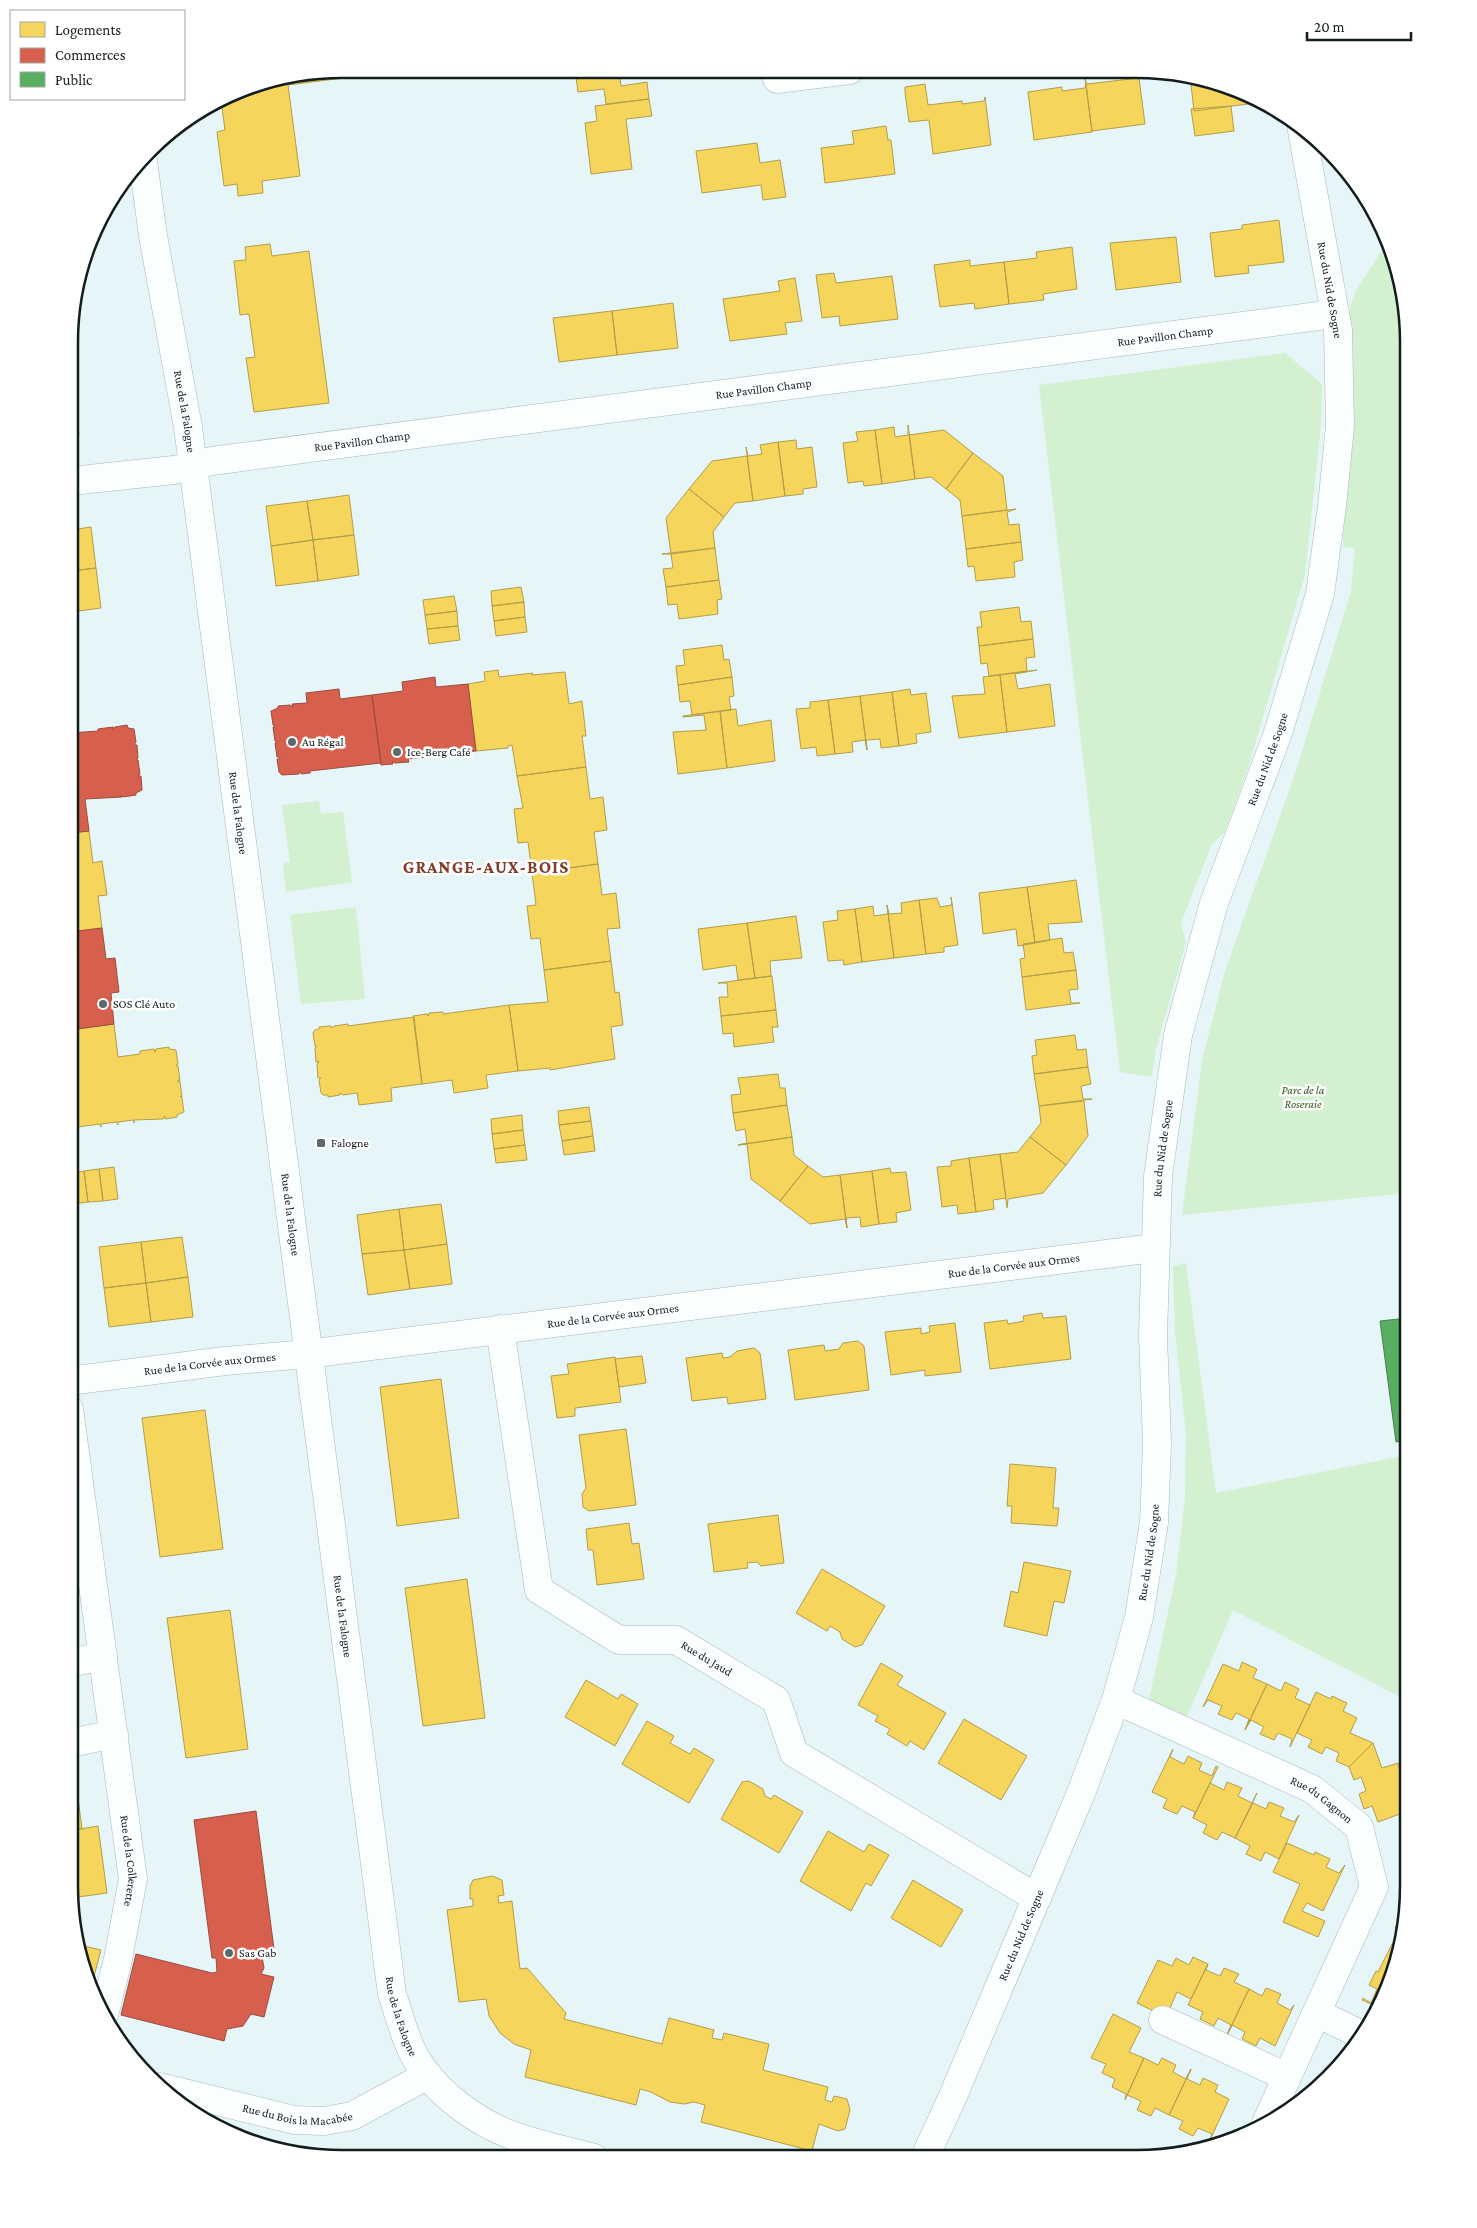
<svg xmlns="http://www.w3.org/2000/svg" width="1477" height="2228" font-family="'Crimson Pro',serif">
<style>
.green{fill:#d3f1d0}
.homes{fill:#f6d55c;stroke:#b29e49}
.shops{fill:#d6604d;stroke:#9c4c3f}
.public{fill:#5aae61;stroke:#45824d}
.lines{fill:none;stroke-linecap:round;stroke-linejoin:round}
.minor-casing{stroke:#aab6b7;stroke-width:29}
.minor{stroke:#fbfefe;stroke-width:28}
.poi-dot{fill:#5d696a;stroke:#fff;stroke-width:2}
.labels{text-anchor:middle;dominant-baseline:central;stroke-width:5;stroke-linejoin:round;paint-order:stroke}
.street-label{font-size:12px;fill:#131d1e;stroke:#fff}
.poi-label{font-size:12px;fill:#131d1e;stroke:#fff;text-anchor:start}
.park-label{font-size:12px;font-style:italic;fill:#30571a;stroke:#fff}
.district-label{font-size:18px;font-weight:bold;letter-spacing:1px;fill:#813c2a;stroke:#fff}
.rim{fill:none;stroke:#131d1e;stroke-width:2.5}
</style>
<rect width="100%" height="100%" fill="#e6f5f7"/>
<!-- green -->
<path class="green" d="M1388 241 1408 342V1193L1182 1215 1202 1061 1225 971 1295 774 1351 591 1355 548 1343 547 1348 315 1355 292Z
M1285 353 1322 384 1321 425 1305 575 1248 768 1225 832 1212 844 1181 923 1186 943 1156 1049 1152 1077 1120 1072 1039 385Z
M319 801 321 814 343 812 352 882 286 892 283 864 290 862 282 805Z
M356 907 365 999 301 1004 290 915Z
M1186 1263 1216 1493 1408 1455V1701L1233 1610 1185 1721 1148 1704 1176 1575 1185 1497 1186 1434 1175 1332 1173 1266Z"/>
<!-- homes -->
<path class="homes" d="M342 69H359V76L288 85 300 176 262 181 263 193 238 196 237 184 224 186 217 132 225 130 221 100 238 89Z
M575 69 619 70 621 86 647 82 649 99 606 104 604 89 578 92Z
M1190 76 1240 90 1246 93 1248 104 1194 111Z
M1139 78 1145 124 1092 131 1085 79 1087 84Z
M925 84 928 105 962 101V104L984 101 985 97 991 145 933 154 929 120 909 122 905 92V87Z
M1086 84 1092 132 1034 140 1028 92 1062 87V91L1085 88Z
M649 99 652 116 626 119 632 169 591 174 585 123 597 121 595 106Z
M1231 106 1234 131 1195 136 1191 109Z
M886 126 888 140H891L895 174 825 183 821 148 854 144 852 131Z
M757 143 760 163 780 160 786 197 763 200 761 185 702 193 696 151Z
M1279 220 1284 262 1248 266 1249 273 1215 277 1210 233 1242 229V225Z
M1176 237 1181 282 1116 290 1110 243Z
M270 244 272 256 309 251 329 403 254 412 246 358 255 357 249 314 240 315 234 261 246 260 245 247Z
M1072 247 1077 289 1043 294 1044 300 1009 304 1004 262 1037 258 1036 252Z
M970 260V266L1004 262 1009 304 975 309 974 303 940 307 934 265Z
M834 273 836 283 892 276 898 319 840 326 839 316 822 318 816 275Z
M795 278 802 321 785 323 787 334 730 341 723 299 780 291 778 281Z
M673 303 678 348 617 355 612 311Z
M612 311 617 355 559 362 553 318Z
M71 381 79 435 71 436Z
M908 425 915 479 882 484 875 430 894 427 895 437 908 435Z
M875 430 882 484 864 486 863 481 848 483 843 443 858 441 856 432Z
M944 430 973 453 946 489 931 477 915 479 909 435Z
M796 440 797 449 812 447 817 487 803 489V494L785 496 778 442Z
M778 442 785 496 753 501 746 447 748 456 762 454 760 445Z
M973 453 1003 476 1007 510 962 516 960 500 946 489Z
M747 456 753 501 735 503 724 517 689 489 712 461Z
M689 489 724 517 713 532 715 548 671 554 666 518Z
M349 495 354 535 313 540 307 501Z
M307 501 313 540 271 546 266 506Z
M1016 509 1007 512 1009 525 1019 524 1021 542 966 549 962 516Z
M91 527 96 568 71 571V530Z
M354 535 359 575 318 581 313 540Z
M313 540 318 581 276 586 271 546Z
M1021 542 1023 560 1014 562 1015 577 976 581 974 566 968 567 966 549Z
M715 548 719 580 666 587 663 569 673 568 671 554H662Z
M96 568 101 608 71 612V571Z
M719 580 722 599 717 600 718 614 679 619 677 604 668 605 666 587Z
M521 587 524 602 492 606 491 591Z
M454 596 457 611 425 615 423 600Z
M524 602 525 617 494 621 492 606Z
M1019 607 1021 622 1031 621 1033 639 979 646 977 627H982L980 612Z
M457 611 458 626 427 629 425 615Z
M525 617 527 632 496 636 494 621Z
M458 626 460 640 429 644 427 629Z
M1033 639 1035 657 1026 658 1027 671 989 676 987 663 981 664 979 646Z
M722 645 724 660 729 659 732 677 678 685 676 666 685 665 683 650Z
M498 670 499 677 533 673 532 675 565 672 569 704 582 701 586 736H582L586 767 517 776 512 745 508 746V748L476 751 468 684 485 681 484 672Z
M1037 670 1015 674 1018 689 1050 684 1055 726 1007 732 1000 675Z
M1000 675 1007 732 959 738 952 696 985 694 983 677Z
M732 677 734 696 729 697 731 710 692 715 690 701 680 702 678 685Z
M910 689 911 695 926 693 931 732 916 734 917 743 899 746 892 692Z
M892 692 899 746 881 748 880 739 866 740 867 750 860 696Z
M860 696 867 750 865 740 852 742 853 752 835 754 828 700Z
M828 700 835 754 817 756 816 747 801 749 796 709 810 708V702Z
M736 709 738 726 771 720 775 761 727 768 720 711Z
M720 711 727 768 678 774 673 732 706 730 704 715 683 717V716Z
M586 767 590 799 603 797 607 830 594 832 598 864 532 873 528 842 518 843 514 809 523 808 517 776Z
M89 831 93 863 102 861 107 895 98 896 102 928 70 932V833Z
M598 864 602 895 616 893 620 928 607 929 611 961 544 970 540 938 531 939 527 906 536 905 532 873Z
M1076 880 1082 922 1048 924 1050 940 1035 943 1027 887Z
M1027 887 1035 943 1018 946 1016 929 983 934 979 893Z
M951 897 958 945 944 947V952L926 954 919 900 937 898 940 907 952 905Z
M919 900 926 954 894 958 887 905 889 914 902 913 901 903Z
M887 905 894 958 862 962 855 909 873 906 874 916 888 914Z
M855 909 862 962 844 965 843 960 828 961 823 922 838 920 837 911Z
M796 916 802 958 770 961 771 976 755 978 747 923Z
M747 923 755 978 738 980 736 965 703 970 698 929Z
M1062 938 1064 953 1073 952 1076 970 1022 977 1020 959 1025 958 1023 944Z
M611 961 615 993 619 992 623 1025 611 1027 615 1059 550 1070V1068L518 1071 509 1005 548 1002 544 970Z
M1076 970 1078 989 1069 990 1071 1003H1080L1026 1010 1022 977Z
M772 976 776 1010 721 1016 719 997H728L727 983H718Z
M509 1005 518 1071 486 1075 488 1088 454 1093 452 1080 422 1084 413 1016 427 1014 428 1016 429 1013 443 1012V1014Z
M776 1010 778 1027H772L774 1042 734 1047 733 1033 723 1034 721 1016Z
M414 1017 422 1084 391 1088 392 1101 359 1105 357 1093 343 1095 340 1093V1095L328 1097V1095H323L321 1093 319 1080 321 1078H318L317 1064 319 1061 316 1062 315 1048 317 1046H315L313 1033 315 1030 319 1029V1027L331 1026 332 1028 334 1026 348 1024V1026Z
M114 1024 118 1057 140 1054V1051L154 1049 155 1052 156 1049 169 1047V1049L176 1050 178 1064 176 1065 178 1066 180 1081 178 1080V1082H180L182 1097 180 1096 182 1098 184 1112 177 1115V1117L165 1119V1116L163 1119 134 1120V1123L133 1120 118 1122V1125L117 1122 101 1124V1127L100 1124 70 1128V1030Z
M1075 1035 1077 1050 1086 1049 1088 1067 1034 1074 1032 1056 1037 1055 1035 1040Z
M1088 1067 1091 1084 1081 1086 1083 1099H1092L1039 1106 1034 1074Z
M778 1074 780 1088H785L787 1105 733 1113 731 1095 741 1094 738 1078Z
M1084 1101 1088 1136 1066 1165 1030 1137 1041 1123 1039 1106Z
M787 1105 792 1137 738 1145 747 1143 745 1129 736 1131 733 1113Z
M589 1107 591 1121 559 1125 558 1111Z
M522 1115 523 1130 492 1134 491 1119Z
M591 1121 593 1136 562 1141 559 1125Z
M523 1130 525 1145 494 1149 492 1134Z
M593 1136 595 1151 564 1155 562 1141Z
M792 1137 794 1155 808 1166 780 1201 751 1179 747 1144 738 1145Z
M1030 1137 1066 1165 1043 1193 1008 1199 1007 1208 1000 1154 1018 1152Z
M525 1145 527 1160 496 1163 494 1149Z
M1000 1154 1006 1198 993 1200 994 1209 976 1212 969 1158Z
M969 1158 976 1212 958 1214 957 1205 942 1207 937 1167 951 1166V1161Z
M808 1166 823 1177 840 1175 847 1228 845 1219 810 1224 780 1201Z
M114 1167 118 1199 103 1201 99 1169Z
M890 1168 891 1173 906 1172 911 1210 896 1213 897 1222 879 1224 872 1171Z
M99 1169 103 1201 88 1202 84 1171Z
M84 1171 88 1202 73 1204 70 1173Z
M872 1171 879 1224 861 1227 860 1217 846 1218 847 1228 840 1175Z
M441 1204 447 1244 404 1250 399 1209Z
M399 1209 404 1250 362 1254 357 1215Z
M182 1237 188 1277 146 1283 141 1242Z
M141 1242 146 1283 104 1288 99 1247Z
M447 1244 452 1284 410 1289 404 1250Z
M404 1250 410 1289 368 1295 362 1254Z
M188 1277 193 1317 151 1322 146 1283Z
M146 1283 151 1322 109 1327 104 1288Z
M1042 1313 1043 1318 1066 1316 1071 1359 990 1369 984 1323 1007 1320 1008 1324 1024 1321 1023 1316Z
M955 1323 961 1372 925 1376V1370L891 1375 885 1332 921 1328V1334L930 1332 929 1326Z
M858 1341 864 1346 869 1390 795 1400 788 1350 824 1345 825 1351 839 1349 843 1343Z
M754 1348 760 1353 766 1399 728 1404 727 1397 692 1401 686 1358 722 1353 723 1358 730 1357 737 1351Z
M642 1356 646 1383 619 1387 615 1359Z
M615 1357 621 1402 575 1408V1416L557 1418 551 1376 569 1374 567 1364Z
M441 1379 459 1518 397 1526 380 1387Z
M205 1410 223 1549 160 1557 142 1418Z
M626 1429 636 1505 589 1511 583 1507 582 1494 586 1488 579 1435Z
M1010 1464 1056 1468 1053 1508H1059L1057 1526 1011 1523 1012 1506H1007Z
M778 1515 784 1563 761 1566 757 1562 747 1563 748 1568 714 1572 708 1524Z
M629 1523 632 1544 639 1543 644 1579 597 1585 593 1550H588L586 1529Z
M1024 1562 1071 1571 1064 1603 1054 1601 1047 1636 1004 1626 1011 1591 1018 1593Z
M822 1569 885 1606 862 1645 855 1647 842 1639 840 1632 830 1626 827 1631 796 1613Z
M467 1579 485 1718 423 1726 405 1588Z
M230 1610 248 1749 186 1758 167 1618Z
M1242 1662 1257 1669 1253 1678 1267 1684 1245 1730 1249 1719 1236 1713 1232 1720 1218 1714 1222 1706 1208 1700 1203 1707 1223 1664 1239 1671Z
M881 1663 903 1676 897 1685 946 1713 924 1750 910 1741 907 1746 887 1734 890 1729 875 1721 878 1716 858 1705Z
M586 1680 618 1699 621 1694 638 1704 615 1746 565 1717Z
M1285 1682 1299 1689 1295 1698 1310 1705 1290 1747 1292 1739 1278 1733 1274 1740 1260 1734 1264 1727 1251 1720 1245 1730 1267 1684 1281 1691Z
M1316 1692 1331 1699 1332 1696 1347 1703 1343 1711 1357 1718 1350 1733 1373 1743 1349 1767 1336 1761 1339 1753 1326 1747 1322 1754 1308 1747 1312 1740 1297 1733Z
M964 1719 1027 1756 1001 1800 938 1763Z
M647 1721 674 1736 670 1743 690 1754 694 1748 714 1760 689 1803 622 1764Z
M1373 1743 1382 1768 1398 1763 1403 1778 1408 1776V1811L1378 1822 1372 1806 1364 1809 1359 1794 1366 1791 1361 1777 1354 1780 1349 1767Z
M1173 1749 1170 1757 1184 1764 1188 1756 1202 1763 1199 1770 1212 1776 1216 1766 1218 1767 1193 1818 1195 1812 1182 1806 1177 1814 1163 1808 1167 1799 1152 1792Z
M749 1781 763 1789 765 1796 771 1799 774 1795 803 1812 779 1853 721 1819 742 1782Z
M1227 1782 1242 1788 1238 1796 1252 1803 1257 1793 1235 1838 1222 1832 1217 1840 1203 1833 1207 1825 1193 1818 1210 1783 1224 1790Z
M76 1784 82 1828 69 1831V1785Z
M1269 1802 1284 1808 1280 1816 1294 1822 1299 1815 1279 1859 1265 1852 1261 1861 1246 1854 1250 1846 1235 1838 1253 1803 1266 1809Z
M1408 1825V1860L1405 1861 1400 1845 1407 1842 1401 1827Z
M98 1826 107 1893 71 1898 69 1886V1831Z
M828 1831 864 1852 869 1844 889 1855 871 1886 866 1883 851 1911 800 1881Z
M1287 1843 1314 1855 1315 1852 1330 1859 1326 1867 1339 1873 1345 1865 1323 1911 1307 1903 1302 1911 1325 1921 1318 1937 1283 1922 1300 1884 1273 1872Z
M492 1876 502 1880 504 1895 498 1896 499 1903 512 1901 520 1969 527 1968 566 2013 564 2019 662 2044 669 2018 714 2030 712 2038 722 2040 724 2033 769 2044 763 2070 828 2087 825 2100 832 2102 834 2096 847 2099 850 2110 845 2129 838 2131 819 2124 812 2151 701 2122 705 2105 694 2102 684 2104 670 2102 651 2092 640 2089 636 2105 525 2077 531 2050 514 2044 500 2033 489 2016 486 1999 459 2002 447 1910 473 1906V1899H470V1886L473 1880Z
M913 1880 963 1910 941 1947 891 1918Z
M1402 1914 1405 1915 1401 1931 1395 1928Z
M1392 1944 1398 1948 1388 1990 1378 2007 1362 2000 1363 1998 1371 2003 1377 1989 1369 1985 1376 1971 1378 1972Z
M80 1945 101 1950 90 1991Z
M1193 1957 1208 1964 1191 1999 1177 1992 1166 2017 1137 2003 1158 1960 1172 1966 1176 1958 1189 1965Z
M1208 1964 1206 1970 1220 1976 1224 1968 1239 1974 1234 1982 1249 1989 1227 2035 1231 2025 1218 2018 1214 2026 1200 2019 1203 2012 1188 2005Z
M1266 1988 1281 1994 1277 2003 1290 2010 1294 2005 1275 2046 1260 2038 1256 2046 1242 2039 1245 2032 1232 2025 1227 2035 1249 1989 1262 1996Z
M1113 2014 1141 2028 1129 2052 1144 2058 1125 2100 1126 2094 1112 2087 1115 2079 1102 2073 1106 2064 1091 2058Z
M1144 2058 1158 2065 1162 2058 1176 2065 1173 2072 1186 2079 1191 2069 1169 2115 1155 2108 1151 2116 1137 2110 1141 2101 1127 2095Z
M1191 2069 1187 2079 1200 2085 1203 2078 1218 2085 1215 2092 1229 2099 1210 2140 1212 2134 1198 2128 1193 2136 1179 2129 1183 2121 1169 2115Z"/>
<!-- shops -->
<path class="shops" d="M435 677 436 687 468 684 476 751 408 759 409 762 395 763 392 761 393 764 381 765 372 695 403 691 402 682Z
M339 689 340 699 372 695 381 763 310 771V773L301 774V772H299V774L282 775 279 772 277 759H280L279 757H277L275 743H277L275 741 273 727H275L273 725 271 711 278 708V706L290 705 293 707 292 704 307 703 306 693Z
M127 725 128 728 134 729 136 742 134 745H137L138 758 136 760H138L140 774 138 776H141L142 790 136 793V795L123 797 121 795 122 797 85 799 89 831 70 833V733L98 731V729L113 727 112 729 115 727Z
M102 928 106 959 115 958 119 992 111 993 114 1024 70 1030V932Z
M256 1811 274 1949 261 1951 264 1968 261 1974 274 1977 264 2017 251 2014 243 2026 227 2029 224 2041 121 2015 136 1954 212 1973 217 1972 216 1958H212L194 1820Z"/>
<!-- public -->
<path class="public" d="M1408 1318V1440L1396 1442 1380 1321Z"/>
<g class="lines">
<defs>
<g id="minor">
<path d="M777 79 850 70"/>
<path id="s1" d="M143 161 153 236 188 427 392 1994C399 2014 404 2036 414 2055 435 2093 479 2125 520 2138 544 2146 569 2151 594 2158"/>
<path id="s2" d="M71 481 174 470 212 461 1334 314"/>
<path id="s3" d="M500 1329 539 1590 619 1640H676L776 1700 794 1753 1037 1898"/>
<path id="s4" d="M69 1381 225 1361 307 1354 1154 1248"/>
<path id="s5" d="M69 1409 133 1879 118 1959 104 2015"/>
<path d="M69 1663 103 1656"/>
<path id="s6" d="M1116 1700 1312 1789 1359 1827 1374 1887 1266 2123"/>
<path d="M69 1741 75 1742 114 1734"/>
<path d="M1317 2013 1362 2035"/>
<path d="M1163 2020 1287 2077"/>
<path id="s7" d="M160 2087 294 2120 324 2121 352 2116 428 2075"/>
<path id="s8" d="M924 2159 953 2096 1081 1793 1116 1700 1139 1617 1154 1522 1155 1498 1157 1442 1153 1336 1158 1176 1178 1035 1214 903 1278 733 1320 594 1332 506 1340 426 1338 330 1301 125"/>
</g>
</defs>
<!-- minor casing -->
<use href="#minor" class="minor-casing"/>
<!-- minor -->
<use href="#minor" class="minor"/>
</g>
<!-- markers -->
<g class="poi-dot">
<circle cx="292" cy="742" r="5"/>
<circle cx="397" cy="752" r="5"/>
<circle cx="103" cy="1004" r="5"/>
<rect x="316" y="1138" width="10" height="10" rx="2.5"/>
<circle cx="229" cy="1953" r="5"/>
</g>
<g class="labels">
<!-- street labels -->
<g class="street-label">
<text transform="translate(1330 290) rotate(80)">Rue du Nid de Sogne</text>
<text stroke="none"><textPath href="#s2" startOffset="1104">Rue Pavillon Champ</textPath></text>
<text stroke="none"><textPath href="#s2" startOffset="699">Rue Pavillon Champ</textPath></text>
<text stroke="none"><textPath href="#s1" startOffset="254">Rue de la Falogne</textPath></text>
<text stroke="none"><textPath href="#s2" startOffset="294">Rue Pavillon Champ</textPath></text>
<text stroke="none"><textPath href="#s8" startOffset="1459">Rue du Nid de Sogne</textPath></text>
<text stroke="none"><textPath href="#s1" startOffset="659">Rue de la Falogne</textPath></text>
<text stroke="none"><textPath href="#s8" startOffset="1054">Rue du Nid de Sogne</textPath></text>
<text stroke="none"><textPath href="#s1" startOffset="1064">Rue de la Falogne</textPath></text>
<text stroke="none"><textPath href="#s4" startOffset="952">Rue de la Corvée aux Ormes</textPath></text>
<text stroke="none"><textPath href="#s4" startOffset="548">Rue de la Corvée aux Ormes</textPath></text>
<text stroke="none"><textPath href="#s4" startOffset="142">Rue de la Corvée aux Ormes</textPath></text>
<text stroke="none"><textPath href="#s8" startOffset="649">Rue du Nid de Sogne</textPath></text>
<text stroke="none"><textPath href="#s1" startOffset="1469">Rue de la Falogne</textPath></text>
<text stroke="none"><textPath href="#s3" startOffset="451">Rue du Jaud</textPath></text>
<text stroke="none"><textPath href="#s6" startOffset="229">Rue du Gagnon</textPath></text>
<text stroke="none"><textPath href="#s5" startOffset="456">Rue de la Collerette</textPath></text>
<text stroke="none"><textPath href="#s8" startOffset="244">Rue du Nid de Sogne</textPath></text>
<text stroke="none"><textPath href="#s1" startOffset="1874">Rue de la Falogne</textPath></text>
<text stroke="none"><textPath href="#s7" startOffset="141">Rue du Bois la Macabée</textPath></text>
</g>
<!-- poi labels -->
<g class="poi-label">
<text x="302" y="742">Au Régal</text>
<text x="407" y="752">Ice-Berg Café</text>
<text x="113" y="1004">SOS Clé Auto</text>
<text x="331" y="1143">Falogne</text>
<text x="239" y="1953">Sas Gab</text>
</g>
<!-- park labels -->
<g class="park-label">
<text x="1303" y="1090">Parc de la<tspan x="1303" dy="14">Roseraie</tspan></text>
</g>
<!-- district labels -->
<g class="district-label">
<text x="486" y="867">GRANGE-AUX-BOIS</text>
</g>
</g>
<!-- crop -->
<path d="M0 0H1477V2228H0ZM342 78H1136A264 264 0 0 1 1400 342V1886A264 264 0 0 1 1136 2150H342A264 264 0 0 1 78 1886V342A264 264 0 0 1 342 78Z" fill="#fff" fill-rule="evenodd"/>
<path class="rim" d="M342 78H1136A264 264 0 0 1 1400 342V1886A264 264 0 0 1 1136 2150H342A264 264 0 0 1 78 1886V342A264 264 0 0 1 342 78Z"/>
<!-- legend -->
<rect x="10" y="10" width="175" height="90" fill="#ffffff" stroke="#a1a5a5"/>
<rect x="20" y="22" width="25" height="15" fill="#f6d55c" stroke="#a1a5a5"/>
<text x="55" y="35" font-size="15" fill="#131d1e">Logements</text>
<rect x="20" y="48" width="25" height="15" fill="#d6604d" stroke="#a1a5a5"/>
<text x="55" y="60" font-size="15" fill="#131d1e">Commerces</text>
<rect x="20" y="72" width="25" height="15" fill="#5aae61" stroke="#a1a5a5"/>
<text x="55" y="85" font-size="15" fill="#131d1e">Public</text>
<!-- scale -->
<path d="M1307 32v8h104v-8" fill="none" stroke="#131d1e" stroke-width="2.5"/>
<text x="1314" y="32" font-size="15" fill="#131d1e" stroke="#ffffff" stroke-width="4" paint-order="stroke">20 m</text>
</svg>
